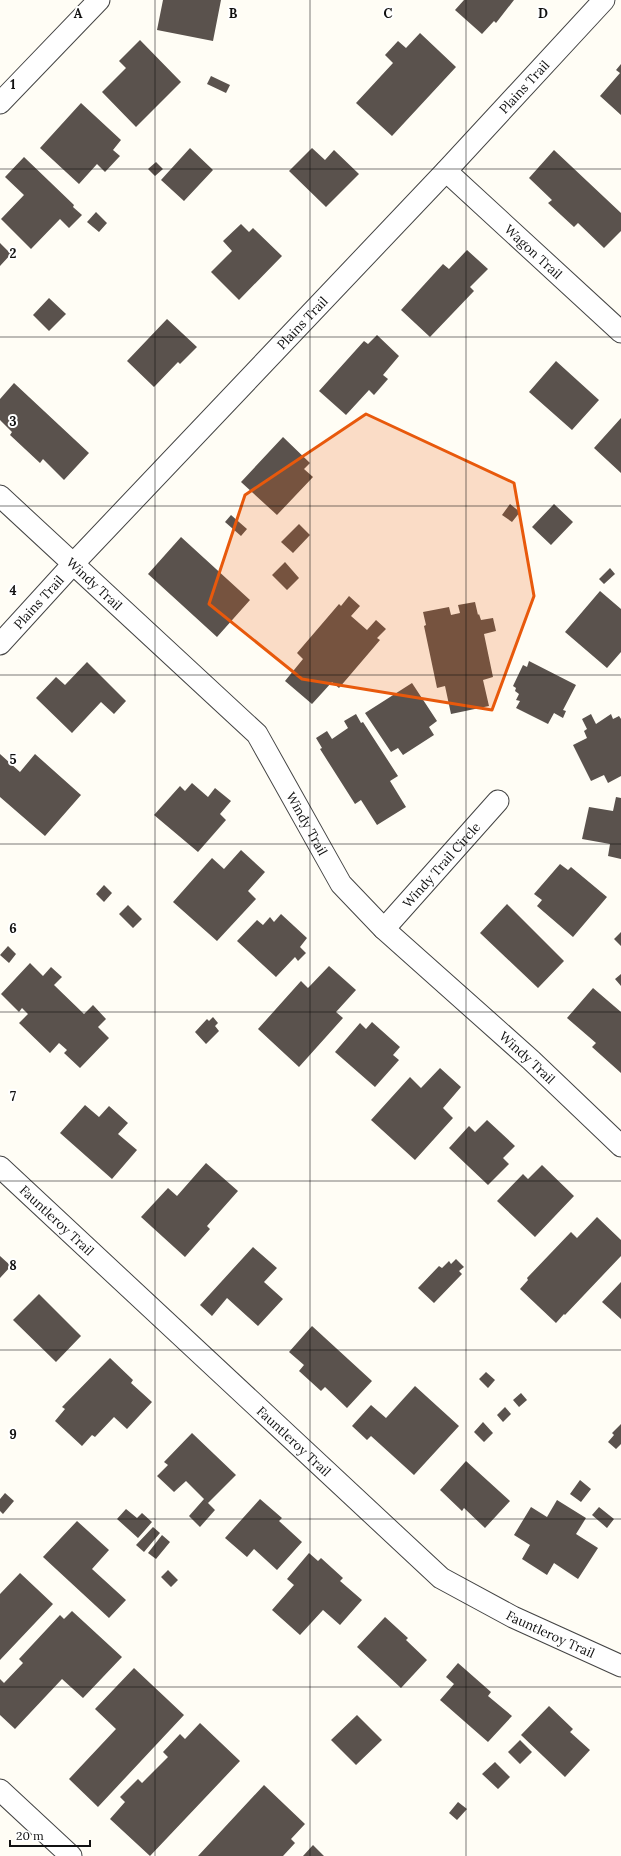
<svg xmlns="http://www.w3.org/2000/svg" width="621" height="1856" font-family="Lora,serif">
<style>
.building{fill:#5a524d}
.lines{fill:none;stroke-linecap:round;stroke-linejoin:round}
.minor-casing{stroke:#444;stroke-width:23}
.minor{stroke:#fff;stroke-width:21}
.marked{fill:#e8590c;fill-opacity:0.2;stroke:#e8590c;stroke-width:3;stroke-linejoin:round}
.grid{fill:none;stroke:#111;stroke-width:1;stroke-opacity:0.55}
.labels{text-anchor:middle;dominant-baseline:central;stroke-width:4;stroke-linejoin:round;paint-order:stroke}
.street-label{font-size:13px;fill:#111;stroke:#fff}
.grid-label{font-size:13px;text-anchor:middle;font-weight:bold;fill:#111;stroke:#fff;stroke-width:4;stroke-linejoin:round;paint-order:stroke}
</style>
<rect width="100%" height="100%" fill="#fffdf5"/>
<!-- building -->
<path class="building" d="M163 0H221L213 41 157 30Z
M464 0H514L496 23 494 21 482 34 455 10Z
M420 33 456 67 392 136 356 103 393 63 385 55 398 41 406 48Z
M140 40 181 82 136 127 102 92 126 68 119 61Z
M621 64V115L600 96 620 73 616 70Z
M211 76 230 85 226 93 207 84Z
M81 103 121 140 113 150 120 156 105 172 97 164 79 184 40 148Z
M190 148 213 170 184 201 161 180Z
M312 148 325 160 334 150 359 174 326 207 289 171Z
M554 150 621 213V231L604 248 578 223 574 227 548 203 552 200 529 178Z
M24 157 74 205 73 207 82 215 69 228 60 219 31 249 1 219 24 195 5 177Z
M156 162 163 169 155 176 148 169Z
M96 212 107 223 99 232 87 222Z
M241 224 249 232 253 228 282 256 239 300 211 272 232 251 223 241Z
M0 243 11 254 0 266Z
M467 250 488 269 470 287 474 291 430 337 401 310 443 264 449 269Z
M49 298 66 314 49 331 33 315Z
M167 319 197 347 180 364 178 362 154 387 127 361Z
M377 335 399 356 383 375 388 379 374 395 369 390 346 415 319 391 364 341 368 344Z
M556 361 599 400 572 430 529 392Z
M14 383 89 453 64 480 43 459 40 463 10 435 12 432 0 420V399Z
M621 418V473L594 448Z
M283 437 310 463 304 469 313 477 277 515 241 482Z
M510 504 520 512 512 522 502 515Z
M554 504 573 522 551 545 532 527Z
M231 515 247 529 241 536 225 522Z
M299 524 310 535 293 553 281 542Z
M181 537 250 600 217 637 148 574Z
M285 562 299 578 287 590 272 575Z
M610 568 615 574 604 584 599 579Z
M600 591 621 609V652L607 668 565 632Z
M349 596 360 606 351 616 367 630 376 620 386 629 377 638 380 640 339 688 332 682 312 704 285 681 303 659 297 653 339 604 341 606Z
M475 602 478 615 479 614 481 620 493 618 496 631 484 634 493 677 483 680 489 706 451 714 445 686 437 688 424 626 426 625 423 612 449 607 451 615 460 613 458 605Z
M529 661 576 685 563 710 566 711 563 718 554 713 548 724 516 708 520 701 516 700 519 694 515 691 516 688 513 686 523 665 527 667Z
M87 662 126 701 114 714 101 702 72 733 36 698 56 677 65 685Z
M412 683 437 721 429 727 434 735 403 755 398 748 391 752 365 713Z
M356 714 361 723 363 722 398 776 390 781 406 807 377 825 361 800 355 804 320 749 322 748 316 738 327 731 332 739 348 728 344 721Z
M591 714 596 724 611 714 613 719 619 716 621 719V776L608 783 604 775 591 781 573 745 587 738 584 731 587 729 582 719Z
M0 754 20 772 35 754 81 795 45 836 0 797Z
M192 783 208 797 215 788 231 801 220 814 226 820 198 852 154 815 180 786 185 791Z
M616 797 621 798V859L608 856 610 844 582 839 589 807 613 811Z
M241 850 265 872 248 891 256 899 217 941 173 902 212 858 224 869Z
M560 864 568 870 571 867 607 897 573 937 537 906 542 900 534 894Z
M104 885 112 893 104 902 96 894Z
M507 904 564 961 538 988 480 933Z
M128 905 142 919 133 928 119 914Z
M281 914 307 938 300 947 306 953 298 961 295 957 276 977 237 941 257 920 263 925 270 917 274 922Z
M621 932V946L614 939Z
M8 946 16 954 9 963 0 955Z
M30 963 43 976 51 967 62 977 54 985 84 1014 93 1005 106 1019 98 1027 109 1038 80 1068 64 1053 67 1050 59 1043 50 1053 19 1023 28 1014 22 1008 19 1012 1 994Z
M329 966 356 990 336 1012 343 1018 299 1067 258 1029 301 981 308 988Z
M621 974V986L615 979Z
M593 988 621 1012V1073L592 1047 596 1043 567 1018Z
M213 1017 218 1023 215 1026 219 1031 206 1044 195 1032 207 1019 209 1021Z
M372 1022 400 1047 393 1055 399 1060 375 1087 335 1052 360 1023 366 1029Z
M440 1068 461 1087 443 1108 453 1118 415 1160 371 1120 410 1077 421 1088Z
M85 1105 99 1117 109 1106 128 1123 118 1134 137 1150 112 1179 60 1133Z
M487 1120 515 1146 503 1158 509 1164 488 1185 449 1148 469 1126 475 1132Z
M206 1163 238 1191 207 1226 210 1229 185 1257 141 1217 168 1188 177 1196Z
M542 1165 574 1196 535 1237 497 1201 523 1174 528 1179Z
M597 1217 621 1240V1256L565 1315 564 1314 556 1323 520 1289 528 1280 527 1278 571 1232 577 1238Z
M253 1247 277 1268 264 1282 283 1299 258 1326 227 1298 212 1316 200 1305Z
M0 1256 11 1266 0 1278Z
M456 1259 464 1267 459 1271 462 1274 434 1303 418 1288 439 1266 442 1268 449 1261 451 1264Z
M621 1282V1319L602 1302Z
M39 1294 81 1336 56 1362 13 1320Z
M312 1326 372 1381 347 1408 325 1387 321 1391 299 1371 304 1365 289 1352Z
M110 1358 133 1380 131 1383 152 1402 127 1429 114 1417 95 1437 92 1435 82 1446 55 1421 65 1409 62 1407Z
M486 1372 495 1380 488 1388 479 1379Z
M415 1386 459 1426 414 1475 371 1436 367 1440 352 1426 371 1405 386 1418Z
M521 1393 527 1400 519 1407 513 1400Z
M505 1407 511 1414 503 1422 497 1415Z
M483 1422 493 1433 484 1442 474 1432Z
M621 1424V1444L616 1449 608 1442 614 1435 612 1433Z
M192 1433 236 1475 208 1503 186 1481 174 1492 157 1476 168 1465 164 1462Z
M466 1461 510 1501 485 1528 464 1508 462 1511 440 1490Z
M580 1480 591 1489 581 1502 570 1494Z
M5 1493 14 1501 3 1514 0 1511V1499Z
M204 1499 215 1510 200 1527 189 1516Z
M260 1499 282 1518 279 1521 302 1542 277 1570 254 1549 247 1557 225 1538Z
M557 1500 586 1518 576 1534 598 1548 578 1579 554 1563 547 1575 522 1559 530 1545 514 1535 531 1507 547 1517Z
M599 1507 614 1519 607 1528 592 1515Z
M126 1509 137 1518 142 1513 152 1522 138 1538 117 1519Z
M77 1521 109 1550 92 1569 126 1600 109 1618 43 1557Z
M153 1527 160 1533 144 1552 136 1545Z
M162 1535 170 1542 156 1559 148 1553Z
M309 1553 318 1561 321 1558 343 1578 340 1581 362 1600 340 1625 323 1610 300 1635 272 1610 294 1585 287 1579Z
M168 1570 178 1580 171 1587 161 1577Z
M20 1573 53 1604 0 1660V1594Z
M72 1611 122 1657 83 1698 62 1679 15 1729 0 1715V1679L4 1683 23 1663 19 1659 60 1615 64 1619Z
M385 1617 408 1638 406 1640 427 1660 401 1688 357 1647Z
M458 1663 491 1692 488 1696 512 1716 488 1742 440 1700 454 1684 446 1677Z
M134 1668 184 1715 98 1807 69 1779 116 1729 95 1709Z
M549 1706 573 1729 570 1732 590 1750 565 1777 521 1735Z
M357 1715 382 1740 356 1765 331 1740Z
M200 1723 240 1761 150 1856 110 1819 125 1802 120 1797 138 1779 142 1783 168 1757 163 1752 180 1734 185 1739Z
M520 1740 532 1752 520 1764 508 1752Z
M495 1762 510 1777 498 1789 482 1774Z
M264 1785 305 1824 291 1839 295 1843 283 1856H198Z
M458 1802 467 1809 457 1820 449 1813Z
M313 1845 324 1856H303Z"/>
<g class="lines">
<defs>
<g id="minor">
<path d="M0 103 99 0"/>
<path id="s1" d="M446 171 621 332"/>
<path id="s2" d="M0 496 257 734 341 884 384 929 531 1060 621 1146"/>
<path id="s3" d="M0 644 73 564 446 171 604 0"/>
<path id="s4" d="M384 929 498 801"/>
<path id="s5" d="M0 1167 441 1578 513 1617 621 1666"/>
<path d="M0 1790 71 1856"/>
</g>
</defs>
<!-- minor casing -->
<use href="#minor" class="minor-casing"/>
<!-- minor -->
<use href="#minor" class="minor"/>
</g>
<!-- marked area -->
<path class="marked" d="M366 414 514 483 534 596 492 710 302 679 209 604 245 495Z"/>
<!-- grid -->
<path class="grid" d="M155 0V1856M310 0V1856M466 0V1856M0 169H621M0 337H621M0 506H621M0 675H621M0 844H621M0 1012H621M0 1181H621M0 1350H621M0 1519H621M0 1687H621"/>
<g class="labels">
<!-- street labels -->
<g class="street-label">
<text stroke="none"><textPath href="#s3" startOffset="765">Plains Trail</textPath></text>
<text stroke="none"><textPath href="#s1" startOffset="119">Wagon Trail</textPath></text>
<text stroke="none"><textPath href="#s3" startOffset="441">Plains Trail</textPath></text>
<text stroke="none"><textPath href="#s2" startOffset="129">Windy Trail</textPath></text>
<text stroke="none"><textPath href="#s3" startOffset="57">Plains Trail</textPath></text>
<text stroke="none"><textPath href="#s2" startOffset="453">Windy Trail</textPath></text>
<text stroke="none"><textPath href="#s4" startOffset="86">Windy Trail Circle</textPath></text>
<text stroke="none"><textPath href="#s2" startOffset="777">Windy Trail</textPath></text>
<text stroke="none"><textPath href="#s5" startOffset="78">Fauntleroy Trail</textPath></text>
<text stroke="none"><textPath href="#s5" startOffset="402">Fauntleroy Trail</textPath></text>
<text stroke="none"><textPath href="#s5" startOffset="726">Fauntleroy Trail</textPath></text>
</g>
</g>
<g class="grid-label">
<text x="78" y="18">A</text>
<text x="233" y="18">B</text>
<text x="388" y="18">C</text>
<text x="543" y="18">D</text>
<text x="13" y="89">1</text>
<text x="13" y="258">2</text>
<text x="13" y="426">3</text>
<text x="13" y="595">4</text>
<text x="13" y="764">5</text>
<text x="13" y="933">6</text>
<text x="13" y="1101">7</text>
<text x="13" y="1270">8</text>
<text x="13" y="1439">9</text>
</g>
<!-- scale -->
<path d="M10 1840v6h80v-6" fill="none" stroke="#111111" stroke-width="2"/>
<text x="16" y="1840" font-size="12" fill="#111111" stroke="#ffffff" stroke-width="3" paint-order="stroke">20 m</text>
</svg>
